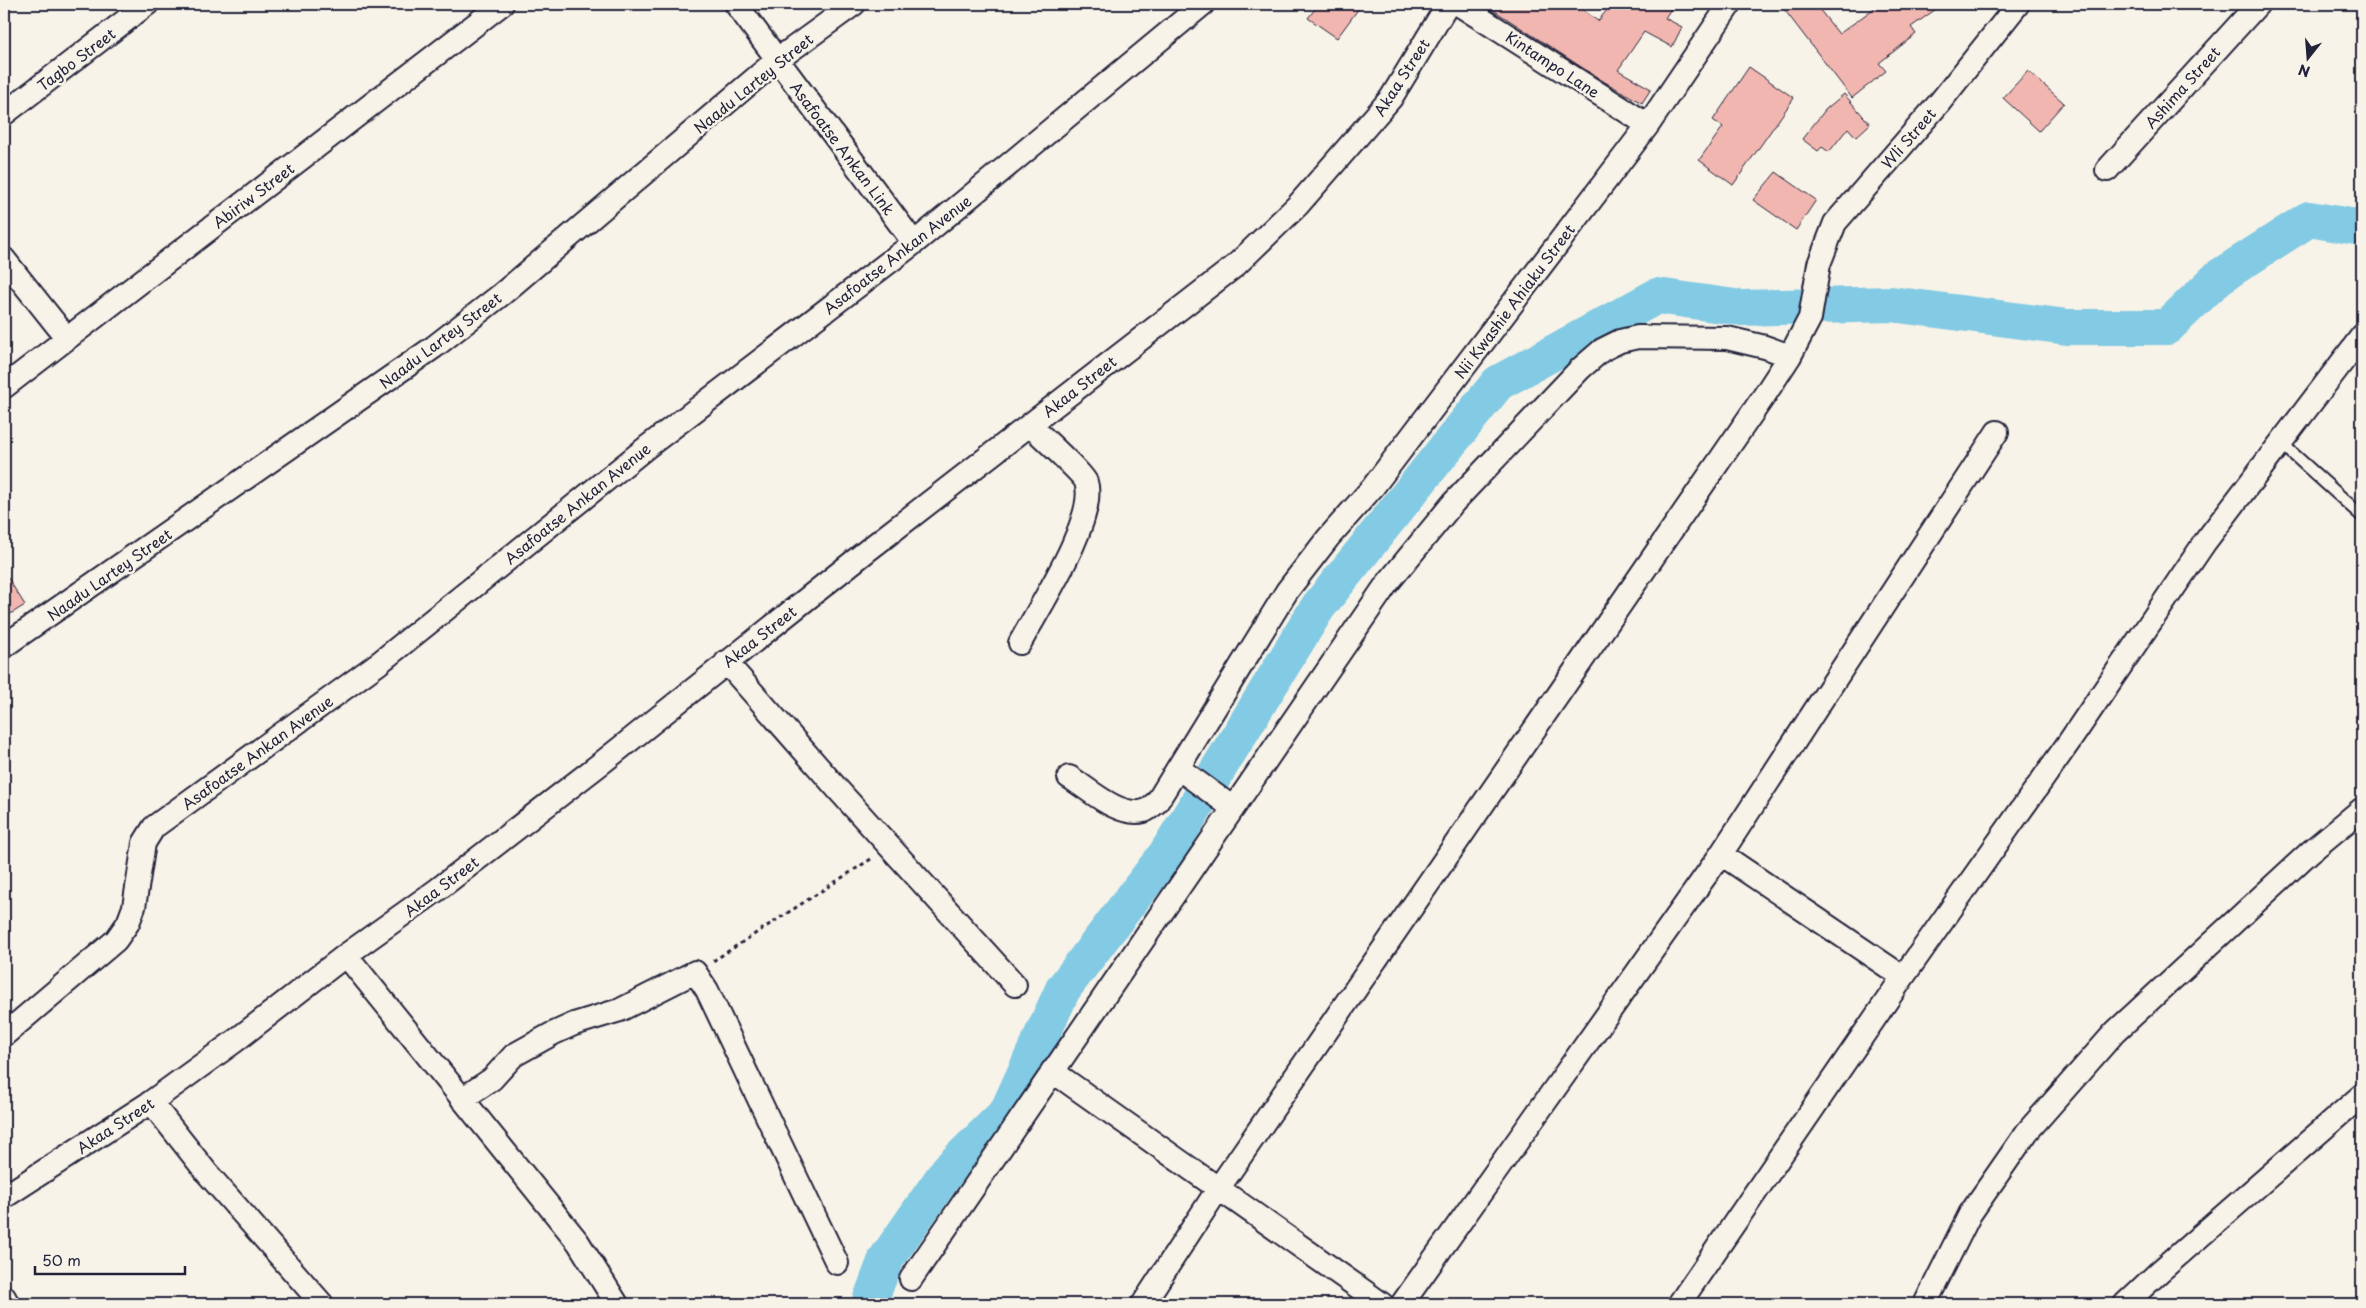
<svg xmlns="http://www.w3.org/2000/svg" width="2366" height="1308" font-family="'Playpen Sans',sans-serif">
<style>
.lines{fill:none;stroke-linecap:round;stroke-linejoin:round}
.river{stroke:#83cae4;stroke-width:36}
.building{fill:#f2b6b0;stroke:#22223b}
.service-casing{stroke:#22223b;stroke-width:15}
.minor-casing{stroke:#22223b;stroke-width:26}
.path{stroke:#22223b;stroke-width:3;stroke-dasharray:4 4;stroke-linecap:butt}
.service{stroke:#f7f3e8;stroke-width:11}
.minor{stroke:#f7f3e8;stroke-width:22}
.labels{text-anchor:middle;dominant-baseline:central;stroke-width:5;stroke-linejoin:round;paint-order:stroke}
.street-label{font-size:15px;fill:#22223b;stroke:#f7f3e8}
</style>
<rect width="100%" height="100%" fill="#f7f3e8"/>
<filter id="ink" filterUnits="userSpaceOnUse"><feTurbulence type="fractalNoise" baseFrequency=".02" numOctaves="2"/><feDisplacementMap in="SourceGraphic" scale="10" xChannelSelector="R" yChannelSelector="G"/><feConvolveMatrix kernelMatrix="1 2 1 2 8 2 1 2 1" color-interpolation-filters="sRGB"/></filter>
<g filter="url(#ink)">
<g class="lines">
<!-- river -->
<path class="river" d="M869 1304 886 1259 948 1170 1007 1112 1063 989 1166 854 1318 607 1498 383 1657 296 1742 308 1891 304 2067 327H2167L2219 277 2309 219 2362 228"/>
</g>
<!-- building -->
<path class="building" d="M1319 4H1362L1337 38 1308 18Z
M1484 4H1575L1598 21 1612 4H1674L1665 18 1682 27 1672 47 1644 32 1618 70 1651 89 1642 103 1603 81Z
M1780 4H1815L1839 34 1880 4H1943L1911 27 1916 34 1879 63 1886 71 1852 98Z
M1749 67 1794 98 1733 185 1699 160 1723 127 1713 120Z
M2028 71 2064 103 2039 131 2003 98Z
M1844 94 1870 124 1856 137 1848 128 1829 152 1822 147 1818 151 1802 139 1826 109Z
M1776 172 1816 200 1796 230 1753 200Z
M4 572 25 605 4 618Z"/>
<g class="lines">
<defs>
<path id="service" d="M2281 443 2362 516"/>
<path id="minor" d="M736 4 914 243
M1458 4 1648 125
M4 114 147 4
M2107 170 2258 4
M4 259 66 337
M4 387 502 4
M1020 643C1038 609 1098 518 1086 482 1083 474 1039 434 1030 425
M4 646 434 347 502 294 777 60 854 4
M726 662 841 793 1015 985
M1178 768 1233 808
M1069 777C1089 789 1119 818 1144 811 1148 810 1153 805 1157 802L1287 591 1328 538 1373 487 1648 125 1730 4
M1721 854 1903 977
M346 955 578 1242 617 1304
M4 1035 116 940 128 923 134 907 144 843 154 827 379 663 647 447 914 243 1203 4
M1052 1071 1382 1304
M462 1099 492 1079 514 1055 552 1034 574 1024 620 1010 695 972 707 990 837 1263
M151 1102 207 1173 322 1304
M4 1197 151 1102 235 1041 346 955 437 890 604 761 868 550 1235 266 1298 205 1391 98 1448 4
M911 1279 1386 585 1454 502 1580 369 1602 350 1620 341 1638 337 1727 338 1765 347 1790 356
M4 1297 8 1304
M1143 1304 1218 1189 1764 396 1790 356 1810 318 1819 264 1835 223 1940 102 2018 4
M1402 1304 1721 854 1997 432
M1679 1304 1903 977 2069 742 2205 542 2362 336
M1925 1304 1970 1214 2027 1132 2115 1032 2310 852 2362 809
M2125 1304 2159 1272 2362 1095"/>
</defs>
<!-- service casing -->
<use href="#service" class="service-casing"/>
<!-- minor casing -->
<use href="#minor" class="minor-casing"/>
<!-- path -->
<path class="path" d="M713 961 874 857"/>
<!-- service -->
<use href="#service" class="service"/>
<!-- minor -->
<use href="#minor" class="minor"/>
</g>
</g>
<g class="labels">
<!-- street labels -->
<g class="street-label">
<text transform="translate(76 59) rotate(-37)">Tagbo Street</text>
<text transform="translate(1553 64) rotate(33)">Kintampo Lane</text>
<text transform="translate(1401 77) rotate(-57)">Akaa Street</text>
<text transform="translate(753 83) rotate(-39)">Naadu Lartey Street</text>
<text transform="translate(2182 87) rotate(-48)">Ashima Street</text>
<text transform="translate(1908 138) rotate(-49)">Wli Street</text>
<text transform="translate(843 148) rotate(53)">Asafoatse Ankan Link</text>
<text transform="translate(253 195) rotate(-37)">Abiriw Street</text>
<text transform="translate(897 254) rotate(-38)">Asafoatse Ankan Avenue</text>
<text transform="translate(1514 301) rotate(-53)">Nii Kwashie Ahiaku Street</text>
<text transform="translate(440 340) rotate(-37)">Naadu Lartey Street</text>
<text transform="translate(1079 386) rotate(-38)">Akaa Street</text>
<text transform="translate(577 503) rotate(-39)">Asafoatse Ankan Avenue</text>
<text transform="translate(109 574) rotate(-35)">Naadu Lartey Street</text>
<text transform="translate(759 636) rotate(-38)">Akaa Street</text>
<text transform="translate(257 752) rotate(-36)">Asafoatse Ankan Avenue</text>
<text transform="translate(441 886) rotate(-37)">Akaa Street</text>
<text transform="translate(115 1125) rotate(-33)">Akaa Street</text>
</g>
</g>
<!-- margin -->
<rect width="2366" height="1308" fill="none" stroke="#f7f3e8" stroke-width="20"/>
<rect x="10" y="10" width="2346" height="1288" fill="none" stroke="#22223b" stroke-width="2" filter="url(#ink)"/>
<!-- north arrow -->
<g transform="translate(2308 58) rotate(197)" stroke="#f7f3e8" stroke-width="4" paint-order="stroke">
<path d="M0-4L9 19L0 12L-9 19Z" fill="#22223b"/>
<text y="-8" font-size="14" font-weight="bold" text-anchor="middle" fill="#22223b">N</text>
</g>
<!-- scale -->
<path d="M35 1266v8h150v-8" fill="none" stroke="#22223b" stroke-width="2.5"/>
<text x="42" y="1266" font-size="15" fill="#22223b" stroke="#f7f3e8" stroke-width="4" paint-order="stroke">50 m</text>
</svg>
